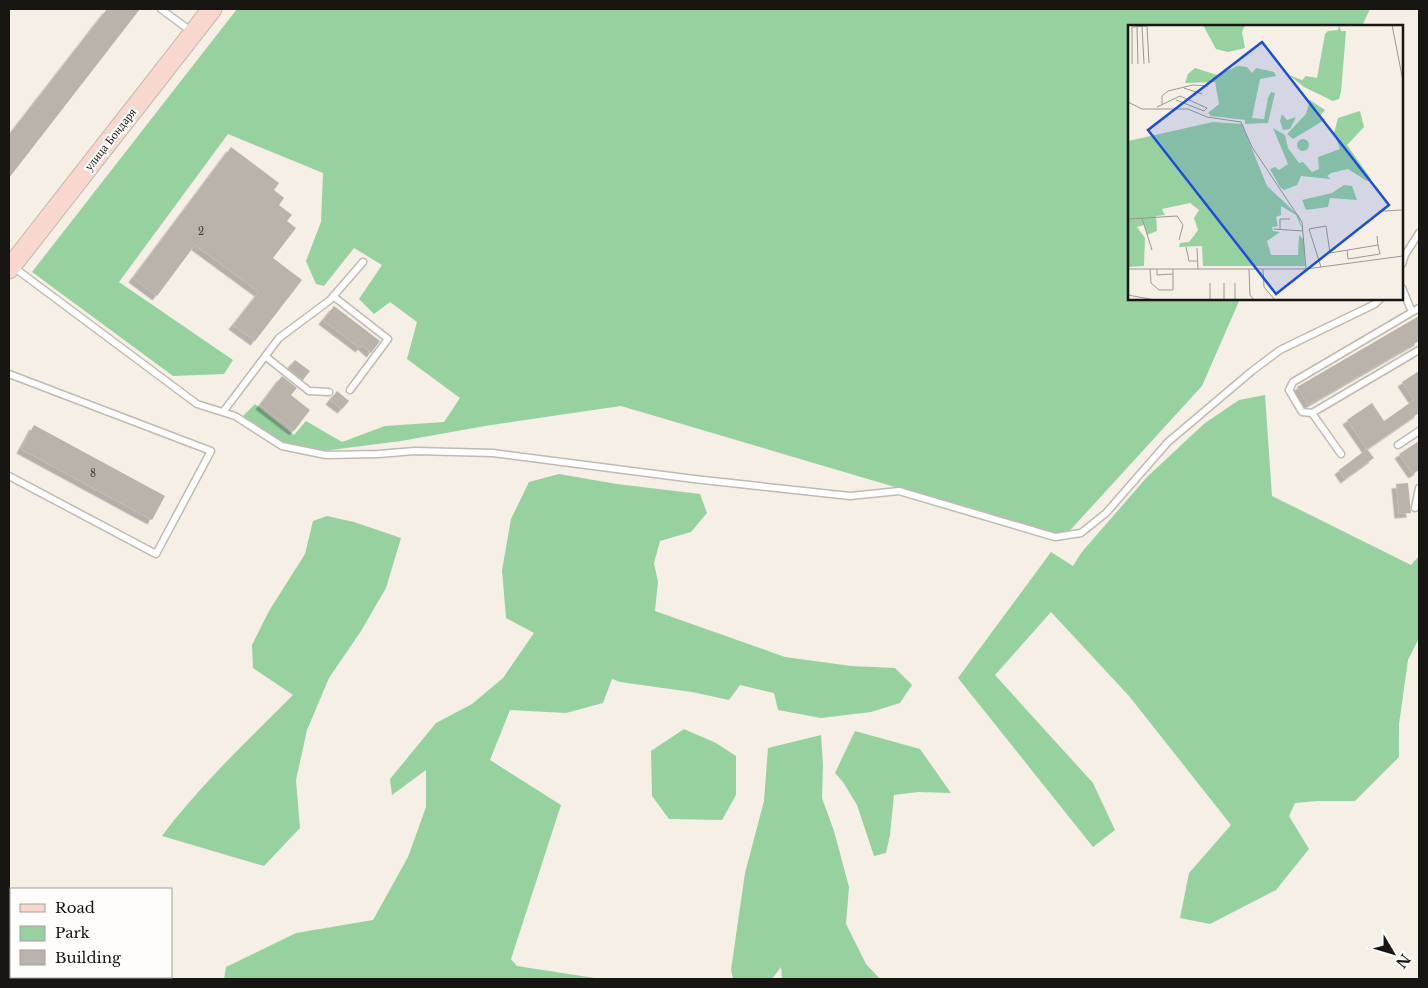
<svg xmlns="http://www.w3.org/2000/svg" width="1428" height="988" font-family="'Libre Baskerville',serif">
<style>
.green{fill:#98d1a0}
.building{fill:#b9b3ab;filter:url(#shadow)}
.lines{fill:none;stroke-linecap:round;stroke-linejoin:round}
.service-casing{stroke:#c0bab2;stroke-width:9}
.secondary-casing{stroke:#c0bab2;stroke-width:21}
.service{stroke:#fff;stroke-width:6}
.secondary{stroke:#f8d8ce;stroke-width:19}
.labels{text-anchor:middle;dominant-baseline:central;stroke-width:4.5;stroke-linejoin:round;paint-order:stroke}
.number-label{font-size:10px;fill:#403d39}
.street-label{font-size:12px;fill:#181613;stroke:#fefdfb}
.inset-road{fill:none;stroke:#9d9892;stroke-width:1}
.view{fill:#1d4ed8;fill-opacity:0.15;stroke:#1d4ed8;stroke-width:2.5}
.inset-edge{fill:none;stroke:#181613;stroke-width:2.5}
</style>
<defs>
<filter id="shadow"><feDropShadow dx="-4.5" dy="4.5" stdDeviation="0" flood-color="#0004"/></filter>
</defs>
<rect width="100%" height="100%" fill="#f5efe6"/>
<!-- green -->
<path class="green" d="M237 9H1370L1362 26H1129V299H1240L1202 386 1064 537 621 406 485 426 401 441 323 451 284 444 242 417 255 404 294 435 306 421 342 442 385 426 444 422 460 398 407 359 417 322 390 302 374 314 359 299 382 265 354 248 324 286 316 284 306 261 321 222 323 173 228 134 119 282 233 360 224 374 173 376 32 272Z
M1265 395 1272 496 1411 565 1419 556V638L1408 660 1399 724V757L1355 801H1317L1295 803 1289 816 1309 849 1276 890 1210 924 1180 918 1189 873 1231 825 1129 696 1051 612 995 675 1093 783 1115 830 1093 847 958 678 1051 552 1073 566 1081 553 1147 477 1205 423 1239 400Z
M559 474 617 484 700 494 707 513 691 532 660 541 654 563 658 582 655 611 785 657 851 666 895 668 912 685 900 703 871 712 821 718 778 710 774 693 740 685 729 700 692 692 620 682 612 679 603 703 566 713 510 710 490 760 561 805 511 959 517 966 601 979H224L226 967 296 933 373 920 408 857 426 807V770L392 795 390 779 436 723 472 704 503 678 534 633 506 618 502 570 511 519 529 482Z
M327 516 354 522 401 538 386 588 361 631 329 678 307 730 296 780 300 828 264 866 162 836C200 785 248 740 293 695L253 668 252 645 269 611 305 554 313 521Z
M684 729 716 743 736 756V795L722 820 669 819 652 796 651 751Z
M855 731 920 749 951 793 918 792 894 795 890 835 886 853 874 856 857 805 843 782 835 773Z
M821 735 823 765 822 798 834 831 849 887 846 924 866 964 880 979H782L781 967 772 979H733L731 970 745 873 764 801 768 748Z"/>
<!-- building -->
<path class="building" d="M107 9H140L9 178V135Z
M231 147 279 183 274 190 284 198 279 205 292 215 287 221 296 228 273 258 302 280 255 341 233 325 259 292 195 245 157 296 133 278Z
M334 306 380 341 371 353 362 345 360 348 323 320Z
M1419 316V341L1308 405 1297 387Z
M295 360 310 371 303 380 288 368Z
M1419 371V413L1367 449 1347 420 1372 403 1384 421 1414 400 1402 382Z
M282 376 297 388 291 395 310 410 294 431 260 405Z
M337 391 349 401 342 409 330 400Z
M34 425 165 496 152 520 21 449Z
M1419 441V470L1413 474 1399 454Z
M1367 449 1374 458 1345 479 1339 470Z
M1408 483 1411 513 1399 514 1396 484Z"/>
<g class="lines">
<defs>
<path id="service" d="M161 9 192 32
M1402 264 1405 255 1419 233
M12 266 197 404 235 416 282 446 326 455 378 454 415 451 493 453 694 479 850 496 899 491 1055 537 1081 533 1106 513 1168 442 1252 371 1280 350 1375 304 1380 299
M1402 288 1412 312
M333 296 388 339 350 390
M1419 308 1293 382 1289 390 1302 412 1312 413 1419 350
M265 356 309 391 329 392
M9 374 211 451 156 554 9 476
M223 412 279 338 330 300 363 262
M1312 413 1341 454
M1398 445 1419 431
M1415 508 1419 488"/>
<path id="secondary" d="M9 269 212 9"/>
</defs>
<!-- service casing -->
<use href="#service" class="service-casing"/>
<!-- secondary casing -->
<use href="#secondary" class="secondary-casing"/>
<!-- service -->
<use href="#service" class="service"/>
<!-- secondary -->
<use href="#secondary" class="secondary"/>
</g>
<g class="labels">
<!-- number labels -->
<g class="number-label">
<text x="201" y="231">2</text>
<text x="93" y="473">8</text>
</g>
<!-- street labels -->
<g class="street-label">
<text transform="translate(110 139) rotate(-52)">улица Бондаря</text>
</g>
</g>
<!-- overview -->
<g transform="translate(1128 25)">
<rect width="275" height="275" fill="#f5efe6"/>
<path d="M75 0H117L114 7 117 23 100 27 88 24ZM211 0 213 6H218L213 67 211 74 205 76 176 62 161 50 174 55 178 51 189 53 197 9 200 6 210 5ZM110 41 119 42 124 48 128 43 146 47 148 51 132 54 124 93 136 94 140 73 143 67 147 68 140 98 117 99V95L83 91 80 88 91 79 87 57 57 58 60 49 67 43 89 50ZM182 75 197 85 190 93 198 94 165 114 159 109 178 89ZM232 86 236 102 219 120 243 154 239 156 220 144 203 148 199 151 203 154 173 151 169 160 156 165 152 162 142 144 147 142 151 145 160 139 145 103 157 110 160 123 171 138 175 137 184 147 191 144 190 132 212 124 206 108 210 93ZM154 89 159 95 168 92 162 104 155 105 152 96ZM85 97 114 99 139 161 171 191 174 204 168 190 153 181V190L148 192 150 201 144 202 145 206 152 207 139 216 143 230H170L171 210 176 215 177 241H75L74 221 51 222 52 218 61 217 70 205 66 193 71 185 62 178 34 184 37 190 28 191 29 206 19 210 16 200 9 202 17 213 16 241 0 242V116ZM169 120a6 6 0 1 1 12 0a6 6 0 1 1-12 0ZM216 160 224 161 229 175 202 173 200 182 178 185 174 175 204 168Z" fill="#98d1a0"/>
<path class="inset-road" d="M264 0 275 56M14 1 16 39M9 2 10 39M4 39V2L19 1 21 38M56 63 74 69M0 77 14 84H60L79 92 113 97 124 122 174 197 178 244M34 80V71L40 66 65 60 80 61M29 82 52 71 79 83 76 86 48 75M255 186 275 185M14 193 24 225M0 194 49 191 55 200 51 215M146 204 175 206M152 204V194H162M58 222 61 236H69M69 223 70 244M219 225 220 234 252 229 250 220M193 242 181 204 198 201 202 228 250 220 249 211M0 244H178L275 231M22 244 23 258 31 265H45V244M29 244V250L45 249M121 244 122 270 126 275M135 244 136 262 147 275M107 258V275M0 270 27 275M82 275V258M96 275V258"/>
<path class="view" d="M134 17 261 180 148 269 20 105Z"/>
<rect width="275" height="275" class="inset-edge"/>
</g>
<!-- border -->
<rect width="1428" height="988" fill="none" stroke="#181613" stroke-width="20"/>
<!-- legend -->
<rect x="10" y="888" width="162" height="90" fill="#fefdfb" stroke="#a2a19e"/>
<rect x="20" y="904" width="25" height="8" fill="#f8d8ce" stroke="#a2a19e"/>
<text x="55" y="913" font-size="15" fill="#181613">Road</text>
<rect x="20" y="926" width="25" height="15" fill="#98d1a0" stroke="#a2a19e"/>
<text x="55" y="938" font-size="15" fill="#181613">Park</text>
<rect x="20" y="950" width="25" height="15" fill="#b9b3ab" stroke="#a2a19e"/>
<text x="55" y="963" font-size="15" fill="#181613">Building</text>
<!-- north arrow -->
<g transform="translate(1393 953) rotate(128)" stroke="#fefdfb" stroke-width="4" paint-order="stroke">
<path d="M0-4L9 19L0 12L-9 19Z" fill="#181613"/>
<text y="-8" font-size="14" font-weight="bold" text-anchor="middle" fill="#181613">N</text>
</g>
</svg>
